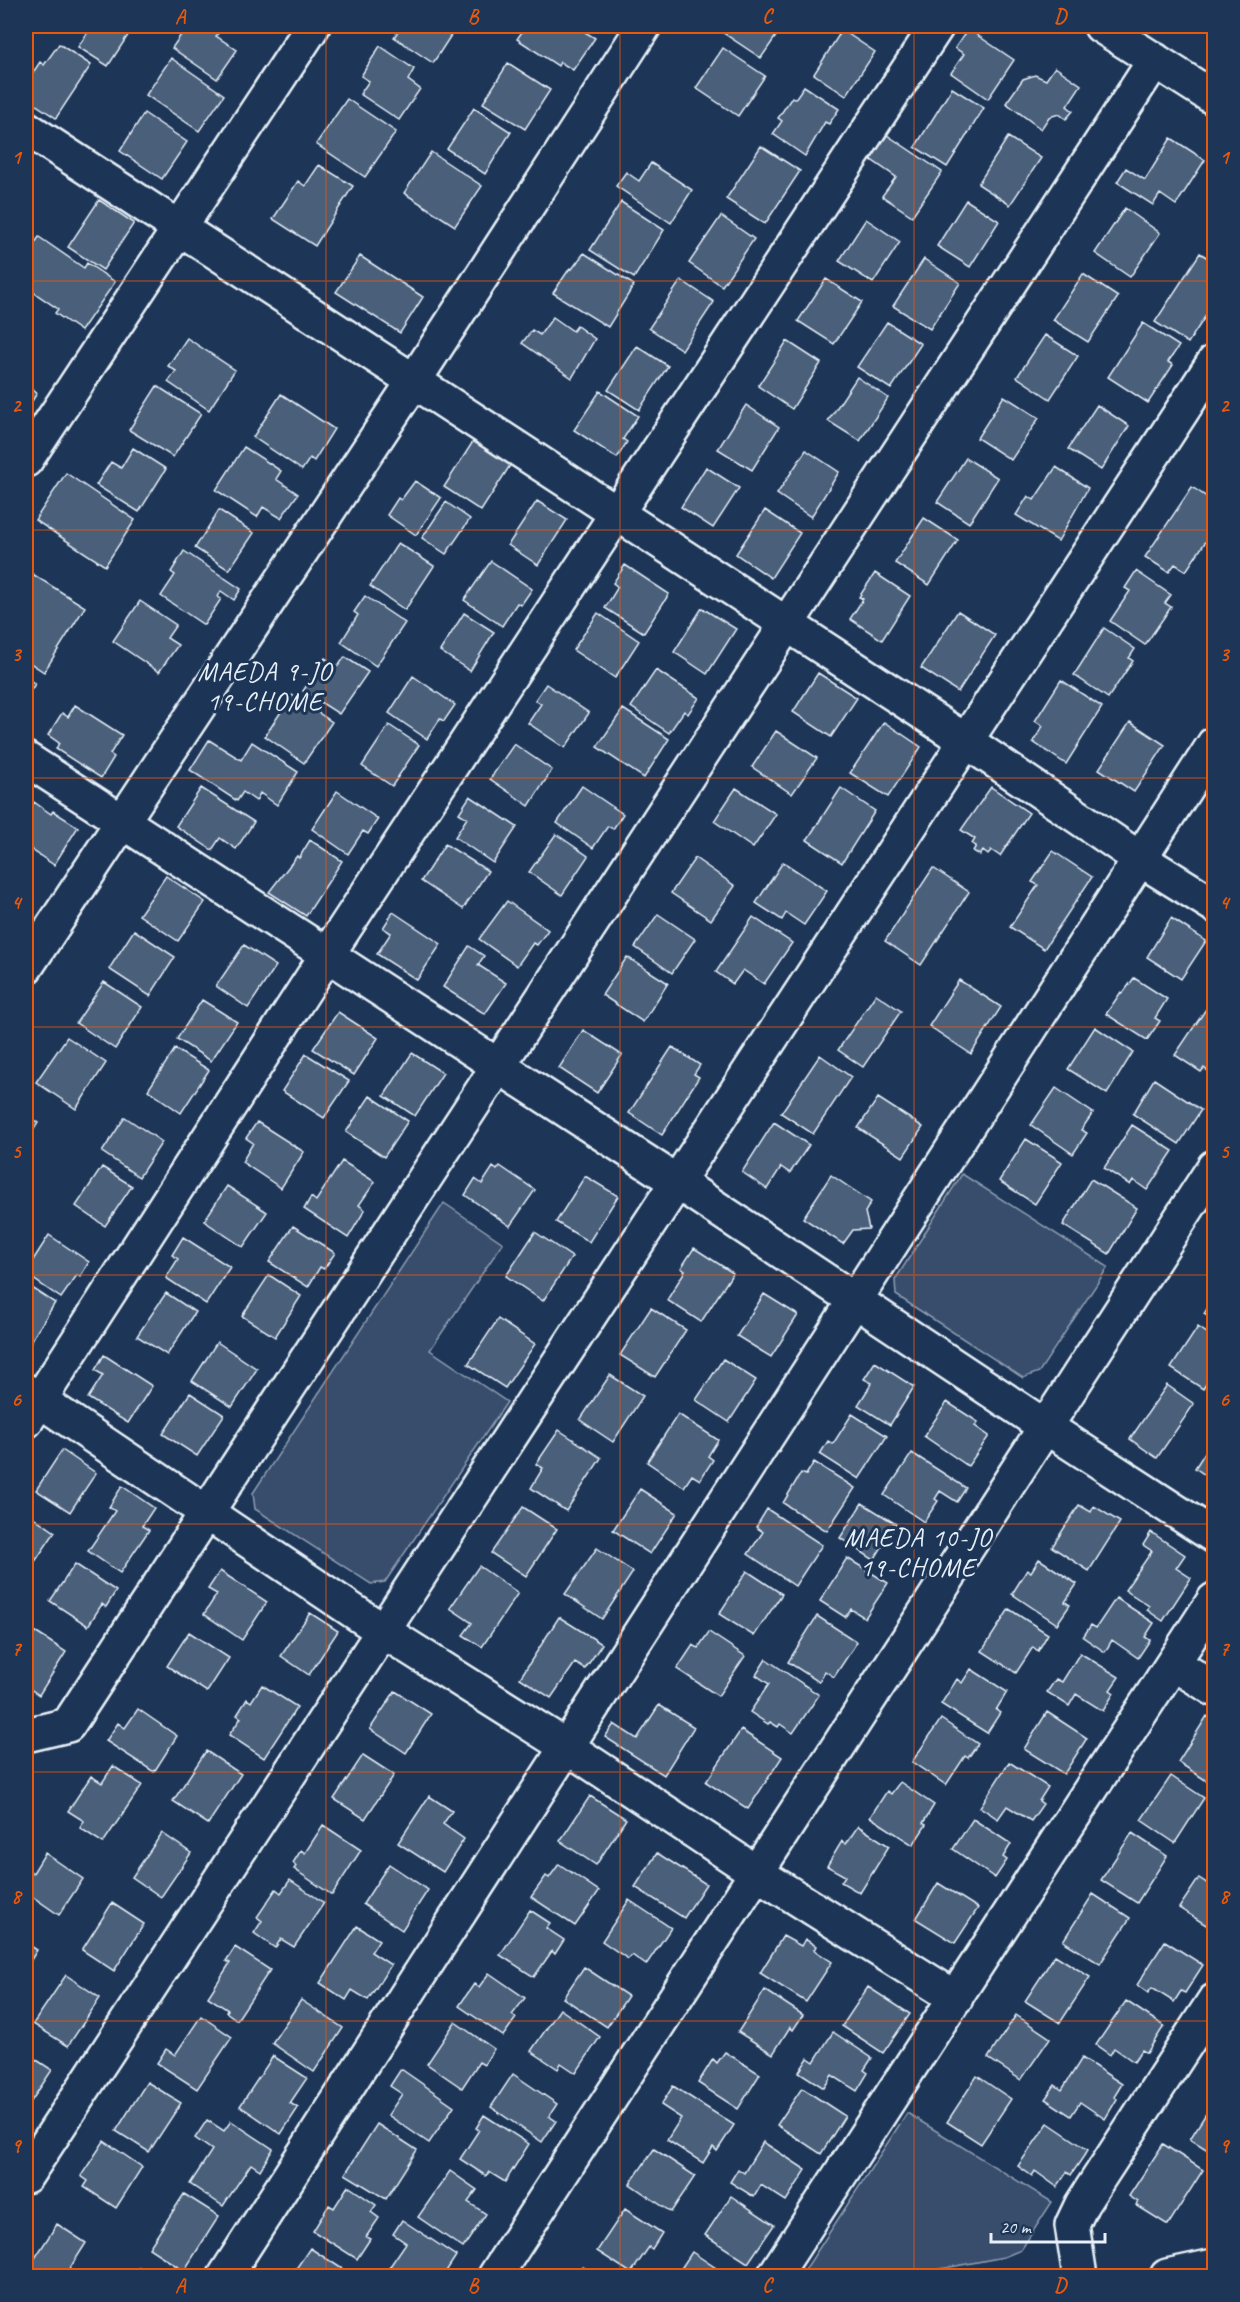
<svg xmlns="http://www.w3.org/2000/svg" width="1240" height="2302" font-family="Caveat,sans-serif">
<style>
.green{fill:#374d6c;stroke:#909fb2;stroke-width:1.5}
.building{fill:#495e7a;stroke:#e8f1f8;stroke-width:1.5}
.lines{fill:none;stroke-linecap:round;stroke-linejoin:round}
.minor-casing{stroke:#e8f1f8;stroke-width:38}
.minor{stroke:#1d3557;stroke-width:33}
.grid{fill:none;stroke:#e8590c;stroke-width:1.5;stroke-opacity:0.55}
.labels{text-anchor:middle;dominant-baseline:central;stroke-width:6;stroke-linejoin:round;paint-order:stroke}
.neighbourhood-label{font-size:26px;letter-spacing:1.5px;fill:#e8f1f8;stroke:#1d3557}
.neatline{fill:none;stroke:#e8590c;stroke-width:2}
.grid-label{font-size:20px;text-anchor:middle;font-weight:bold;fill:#e8590c}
</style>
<rect width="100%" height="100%" fill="#1d3557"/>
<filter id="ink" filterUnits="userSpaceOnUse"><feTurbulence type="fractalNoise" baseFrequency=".0167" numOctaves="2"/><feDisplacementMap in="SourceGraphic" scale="12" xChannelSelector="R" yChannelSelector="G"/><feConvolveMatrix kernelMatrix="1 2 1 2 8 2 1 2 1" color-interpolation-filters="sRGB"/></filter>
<g filter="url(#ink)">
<!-- green -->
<path class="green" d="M962 1174 1108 1267 1039 1372 1023 1378 896 1295 895 1280Z
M444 1203 503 1243 430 1350 507 1402 385 1582 371 1584 255 1509 253 1493Z
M907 2113 1052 2202 1021 2250 1004 2257 903 2276H801Z"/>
<!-- building -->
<path class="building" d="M92 26H134L108 66 78 47Z
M187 26H223L216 36 237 50 217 79 172 48Z
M402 26H457L433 63 394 37Z
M526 26H575L595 38 573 70 560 62 558 66 517 39Z
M722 26H783L761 58 719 30Z
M968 29 1014 60 988 99 951 73 964 54 955 48Z
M842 30 875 52 846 96 814 74Z
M59 44 91 65 56 118 26 98V83L40 62 44 65Z
M380 46 414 69 408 80 420 89 399 120 360 94 369 81 361 76Z
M723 48 765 76 738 116 696 88Z
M171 58 224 95 199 131 146 95Z
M508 63 550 90 525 129 483 103Z
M1055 67 1081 85 1067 106 1073 111 1066 119 1059 114 1049 117 1041 129 1006 103 1023 79 1035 75 1046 80Z
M804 86 839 109 829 124 825 122 805 156 773 134 782 121 778 118 792 97 795 99Z
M952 88 984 108 947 167 915 147Z
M347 99 396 132 365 177 316 144Z
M474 108 511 132 485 174 447 149Z
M144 113 187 142 162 179 120 151Z
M887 135 942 172 912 216 882 196 896 177 870 159Z
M1008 137 1041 158 1010 205 978 184Z
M1171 138 1205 160 1176 205 1160 194 1153 205 1117 182 1126 168 1145 180Z
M761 146 800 171 765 224 726 199Z
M431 152 482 186 455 226 404 193Z
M651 163 692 190 671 223 616 186 626 172 639 181Z
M319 165 353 186 315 246 273 219 298 181 305 186Z
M99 200 134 223 103 270 68 247Z
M966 200 999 221 970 267 937 246Z
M621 202 664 230 634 278 590 250Z
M1125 208 1160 233 1130 277 1095 253Z
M721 216 754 239 722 286 689 263Z
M866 219 900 242 873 283 839 261Z
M39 237 84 268 87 263 115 282 81 331 55 313 58 309 26 287V256Z
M584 253 634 285 608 327 553 293 570 268 572 269Z
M1200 253 1214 262V303L1188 343 1155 322Z
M360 256 423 297 400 333 336 292Z
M924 259 960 283 930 329 893 306Z
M1083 274 1118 297 1088 342 1053 320Z
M826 279 862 302 834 344 798 321Z
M681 280 714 302 682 350 649 328Z
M553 317 573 331 577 326 595 339 572 378 522 343 532 330 540 335Z
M887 322 921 344 891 389 857 367Z
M1143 323 1179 346 1168 362 1173 365 1148 403 1108 377Z
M1045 335 1078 356 1050 399 1017 377Z
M187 338 235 370 209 410 168 382 176 371 168 366Z
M787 341 821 363 792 409 758 386Z
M637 346 668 366 639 410 608 390Z
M857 377 888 398 860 441 828 421Z
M26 386 37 393 26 411Z
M157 386 201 414 173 457 129 430Z
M600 391 638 416 623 439 627 442 617 458 574 430Z
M281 394 334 429 314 461 310 458 302 470 253 437Z
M1004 396 1039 418 1011 460 977 438Z
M746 405 779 427 752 470 718 449Z
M1097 405 1129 426 1101 470 1068 449Z
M474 440 511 464 481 511 444 487Z
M244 447 281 471 276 479 298 494 281 518 263 507 257 517 216 490Z
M133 448 166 469 139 512 96 485 111 462 121 468Z
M806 450 839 472 811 517 777 494Z
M966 458 998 478 969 523 937 502Z
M706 467 739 488 713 528 681 507Z
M1056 467 1088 488 1058 541 1016 515 1028 496 1034 500Z
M66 473 135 520 105 566 35 520Z
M415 481 441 498 416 535 387 515 398 498 401 500Z
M1192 487 1214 502V529L1186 571 1175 564 1169 572 1145 557Z
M537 501 567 520 538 565 508 545Z
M446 502 470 519 446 554 422 538Z
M219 510 254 533 229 570 195 548Z
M765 510 800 533 771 578 736 554Z
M924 518 958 540 929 585 895 563Z
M398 543 434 566 405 610 370 586Z
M184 551 241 589 234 600 221 591 218 597 221 599 204 625 161 596 175 575 171 572Z
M491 561 532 589 521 605 517 603 502 626 464 600Z
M625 565 669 594 644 633 605 608 618 587 613 583Z
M26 570 85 607 44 672 26 660Z
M1136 571 1171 595 1165 603 1171 607 1145 645 1110 621 1130 591 1125 588Z
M875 573 910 596 882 640 850 619 863 599 859 597Z
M365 596 405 623 376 666 341 642 358 615 354 612Z
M140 601 176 625 167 638 178 645 159 672 113 641Z
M702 608 736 629 707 674 674 652Z
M958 611 995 635 958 692 921 668Z
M464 613 494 632 470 671 440 651Z
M598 613 639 641 615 678 573 650Z
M1104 628 1135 649 1129 658 1133 661 1108 698 1074 675Z
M345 657 368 672 339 714 303 691 325 658 338 666Z
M656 670 699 698 688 714 684 711 669 733 631 707Z
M818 673 857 698 831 737 793 712Z
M413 676 455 705 444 721 440 719 427 739 389 713Z
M26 677 35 684 26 698 30 701 26 709Z
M1061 680 1102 707 1066 764 1033 742 1043 726 1035 721Z
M546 684 589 713 565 748 528 723 541 704 535 700Z
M292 695 332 722 304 763 265 736Z
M75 705 122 735 110 754 114 757 101 778 56 749 59 743 48 735 62 713 68 717Z
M623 709 669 739 644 778 597 747Z
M884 722 921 747 888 797 850 773Z
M1130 722 1165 745 1134 792 1099 769Z
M389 725 419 745 392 786 362 766Z
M776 731 817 758 792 794 752 767Z
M209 740 241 760 252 742 298 772 277 805 260 793 256 801 243 792 237 801 190 770Z
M514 744 552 770 529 806 490 779Z
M582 786 623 814 613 829 608 826 593 848 557 823Z
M991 787 1029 813 1000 856 991 850 988 855 983 851 980 855 973 851 976 846 972 844 975 839 961 830Z
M201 788 254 822 236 849 220 838 212 850 176 826Z
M736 788 776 814 753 848 714 821Z
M841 788 875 811 842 863 807 840Z
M337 791 378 819 368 834 363 831 348 854 312 829Z
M470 796 517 827 493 863 455 837 467 818 459 813Z
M34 802 51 814 53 811 78 827 54 865 26 846V814Z
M556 834 588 856 562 895 529 872Z
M310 840 342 861 306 916 269 892 297 856 299 858Z
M445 844 488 871 463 909 421 881Z
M1053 851 1092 877 1044 949 1010 927 1038 885 1032 882Z
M695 858 735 886 711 920 671 893Z
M783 862 827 891 804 925 786 913 782 920 756 903Z
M933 868 969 892 921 965 885 941Z
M166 876 205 902 178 941 139 915Z
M507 901 548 930 537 945 533 943 517 966 479 939Z
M393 912 441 944 417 980 377 954 391 933 383 928Z
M658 914 695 939 672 973 635 947Z
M753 917 792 943 764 984 743 970 733 984 716 972Z
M1171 918 1206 941 1181 979 1147 957Z
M134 930 175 957 150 996 109 969Z
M244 945 276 966 248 1008 216 986Z
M469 946 484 956 478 965 506 983 485 1014 443 987Z
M627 957 668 983 643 1022 602 995Z
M1134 978 1167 999 1155 1018 1160 1021 1147 1040 1106 1014 1121 992 1123 993Z
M959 980 1001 1007 971 1054 929 1026Z
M104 982 142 1007 115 1049 76 1023Z
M876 994 901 1011 863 1067 838 1050Z
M202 1000 237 1022 211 1061 177 1039Z
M1206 1009 1214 1015V1076L1204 1068 1201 1072 1175 1055Z
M338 1012 378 1038 354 1075 313 1049Z
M1095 1027 1133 1052 1107 1094 1068 1069Z
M583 1030 622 1055 597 1093 559 1068Z
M67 1037 106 1063 76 1109 36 1082Z
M672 1047 700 1065 694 1074 699 1077 662 1135 629 1113Z
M175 1049 209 1070 181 1113 148 1090Z
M412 1053 443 1073 415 1116 384 1096Z
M306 1054 349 1081 324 1118 282 1091Z
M820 1055 851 1077 813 1134 781 1113Z
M1154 1079 1201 1110 1179 1144 1133 1114Z
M1056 1088 1093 1113 1081 1130 1087 1133 1073 1154 1031 1125Z
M370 1096 408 1121 384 1157 346 1132Z
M878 1098 923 1127 903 1157 858 1128Z
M26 1114 38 1123 26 1142Z
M125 1117 162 1142 139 1177 102 1152Z
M257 1122 304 1152 281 1188 242 1162 253 1143 246 1138Z
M774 1122 809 1145 790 1173 781 1167 767 1189 742 1172Z
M1132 1125 1173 1151 1147 1190 1133 1180 1130 1185 1104 1168Z
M1026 1139 1062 1162 1035 1204 999 1181Z
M342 1161 375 1182 359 1205 365 1210 348 1238 304 1209 311 1197 316 1201Z
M500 1166 535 1190 510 1226 465 1195 475 1179 482 1184 493 1167 497 1170Z
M102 1167 132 1186 105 1226 76 1206Z
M831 1175 871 1202 865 1212 869 1229 853 1230 843 1244 803 1218Z
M585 1176 618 1196 589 1242 556 1222Z
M1091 1179 1137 1208 1109 1254 1063 1225Z
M227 1186 267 1212 243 1247 204 1221Z
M293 1226 335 1253 324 1269 320 1267 308 1287 269 1262Z
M535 1232 572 1257 543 1301 506 1276Z
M49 1235 89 1262 80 1277 77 1275 61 1298 26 1274V1271Z
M183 1237 230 1267 206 1304 166 1278 178 1259 172 1255Z
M694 1248 733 1273 701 1322 667 1300 685 1271 681 1268Z
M269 1275 301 1296 275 1337 242 1316Z
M26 1284 55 1303 26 1349Z
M166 1293 195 1312 167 1355 137 1336Z
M764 1294 798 1315 771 1357 737 1336Z
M1214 1297V1320L1204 1314Z
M651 1308 686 1330 655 1377 620 1355Z
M498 1319 535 1344 505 1388 468 1364Z
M1198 1327 1214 1338V1371L1203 1389 1171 1368Z
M217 1342 257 1369 232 1407 192 1381Z
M104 1355 152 1386 128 1423 88 1398 103 1375 95 1370Z
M723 1359 756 1380 729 1422 696 1400Z
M875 1362 914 1387 890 1425 858 1405 872 1383 864 1379Z
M610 1375 643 1396 613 1442 580 1420Z
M1167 1385 1194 1404 1157 1458 1130 1439Z
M190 1393 224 1415 197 1456 163 1434Z
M947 1402 978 1422 975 1426 989 1436 968 1466 924 1436Z
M678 1414 718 1440 708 1456 713 1460 700 1480 692 1475 684 1487 647 1462Z
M852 1414 887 1436 859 1479 820 1454 828 1441 833 1444Z
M559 1430 601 1458 566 1511 531 1488 543 1468 536 1464Z
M1214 1438V1481L1195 1468Z
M62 1450 96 1473 70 1512 36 1490Z
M912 1453 966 1488 957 1502 940 1491 935 1499 938 1501 924 1522 884 1495Z
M814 1462 855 1488 827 1531 783 1503 801 1473 806 1475Z
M122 1486 154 1508 142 1526 149 1530 120 1573 88 1551 115 1511 109 1507Z
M640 1489 677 1513 650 1554 613 1530Z
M862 1503 896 1524 874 1560 840 1538Z
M1079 1505 1091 1512 1094 1506 1120 1522 1089 1571 1052 1547Z
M523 1507 557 1529 526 1576 491 1553Z
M767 1509 822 1545 795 1586 748 1554 763 1532 756 1527Z
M26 1512 55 1532 32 1566 26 1562Z
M1151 1532 1185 1555 1176 1568 1191 1578 1163 1621 1147 1610 1149 1606 1125 1590 1152 1551 1143 1545Z
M597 1548 633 1572 602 1619 565 1594Z
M847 1558 888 1583 865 1618 851 1609 845 1617 820 1601Z
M1039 1559 1077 1584 1065 1602 1070 1605 1057 1624 1012 1594 1027 1570 1031 1572Z
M75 1564 116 1591 106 1607 102 1604 88 1626 50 1601Z
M479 1566 518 1593 482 1647 463 1635 472 1623 450 1608Z
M220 1571 267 1602 242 1640 204 1614 217 1594 208 1589Z
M747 1571 782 1594 754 1636 719 1614Z
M1116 1598 1154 1623 1145 1637 1150 1640 1138 1658 1112 1640 1105 1652 1083 1637 1091 1625 1096 1628Z
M1009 1609 1048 1634 1038 1651 1033 1647 1016 1673 982 1651Z
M310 1613 338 1631 309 1675 281 1656Z
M817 1616 857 1642 834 1677 825 1671 819 1682 788 1662Z
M559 1617 602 1644 585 1669 575 1663 551 1698 520 1678Z
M35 1632 66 1652 39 1695 26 1686V1646Z
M189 1632 229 1658 207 1692 167 1666Z
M709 1632 745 1656 718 1696 677 1669 693 1645 698 1648Z
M1080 1653 1119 1677 1110 1690 1114 1693 1103 1711 1076 1694 1069 1706 1047 1692 1056 1679 1062 1682Z
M766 1659 819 1695 793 1733 780 1724 778 1727 770 1722 768 1724 750 1712 769 1684 756 1675Z
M971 1669 1007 1692 996 1710 1000 1713 987 1733 941 1704 957 1679 962 1683Z
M262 1685 297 1707 264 1758 229 1735 241 1718 237 1715 247 1699 251 1702Z
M395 1691 431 1714 406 1753 370 1729Z
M659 1705 694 1727 664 1775 605 1737 614 1724 637 1739Z
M138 1709 177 1736 154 1772 106 1741 118 1723 125 1728Z
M1047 1712 1087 1738 1064 1774 1024 1749Z
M1207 1716 1214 1721 1213 1785 1178 1762Z
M941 1719 978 1744 968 1758 965 1756 946 1785 912 1762Z
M741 1730 782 1757 748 1809 706 1782Z
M206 1751 241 1774 208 1824 173 1801Z
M363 1755 394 1775 365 1819 334 1799Z
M1009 1762 1048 1787 1039 1801 1043 1804 1031 1821 1007 1806 998 1819 980 1807Z
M113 1766 142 1785 103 1843 80 1828 84 1821 68 1811 91 1776 102 1783Z
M1171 1776 1204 1798 1175 1843 1141 1820Z
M900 1782 934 1805 923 1823 926 1825 913 1845 870 1817 887 1791 891 1794Z
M429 1796 452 1811 443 1824 464 1839 443 1872 398 1843Z
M590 1796 626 1819 596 1865 560 1841Z
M973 1819 1011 1844 1003 1857 1007 1860 995 1878 953 1849Z
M323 1825 361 1850 332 1895 294 1869 296 1866 293 1863 301 1850 305 1853Z
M858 1826 889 1846 860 1893 841 1882 845 1876 827 1866 842 1841 846 1844Z
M162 1833 191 1853 161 1897 132 1877Z
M1132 1833 1167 1856 1137 1903 1101 1880Z
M45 1853 83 1879 59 1915 26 1892V1868L33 1873Z
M657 1853 706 1884 684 1918 635 1887Z
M389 1864 428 1890 402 1930 363 1904Z
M559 1864 599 1891 575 1926 531 1897 546 1876 549 1878Z
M1199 1878 1214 1888V1930L1179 1908Z
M290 1880 324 1903 294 1947 281 1939 275 1948 254 1933 262 1921 257 1917 276 1889 281 1893Z
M938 1883 978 1908 955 1943 916 1919Z
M1093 1894 1130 1918 1100 1964 1063 1941Z
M629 1900 671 1928 646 1965 632 1955 628 1959 602 1941Z
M112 1903 144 1924 114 1971 82 1950Z
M530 1910 550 1923 546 1928 564 1940 555 1954 552 1951 534 1977 500 1955Z
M357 1926 379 1940 371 1952 391 1965 368 2000 352 1990 346 2000 320 1983Z
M783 1936 801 1946 805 1939 816 1946 814 1950 832 1962 806 2002 760 1973Z
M1165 1941 1203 1965 1185 1993 1181 1991 1174 2002 1152 1988 1148 1993 1137 1985Z
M26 1943 37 1950 26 1968Z
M235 1947 270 1970 237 2020 226 2012 228 2010 208 1997 230 1963 226 1961Z
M1055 1955 1090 1977 1060 2023 1025 2001Z
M584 1967 628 1996 607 2027 563 1998Z
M489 1973 525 1998 512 2015 516 2018 503 2036 459 2006 474 1984 479 1987Z
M66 1975 100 1998 68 2046 33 2024Z
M868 1987 910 2014 883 2053 842 2026Z
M765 1990 803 2015 793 2030 790 2027 773 2054 738 2032Z
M301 2000 343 2028 314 2072 272 2043Z
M1126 2001 1164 2026 1147 2053 1142 2050 1134 2062 1114 2048 1110 2055 1096 2045Z
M560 2009 600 2037 576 2073 561 2063 558 2069 531 2051Z
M1016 2015 1050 2038 1021 2080 988 2058Z
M201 2016 232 2037 197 2089 157 2063 166 2049 175 2055Z
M455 2022 494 2049 484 2065 479 2062 462 2088 427 2064Z
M833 2032 872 2058 864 2070 868 2073 857 2091 832 2075 824 2088 799 2072 808 2058 814 2062Z
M725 2052 760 2074 738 2109 698 2083 713 2059 717 2063Z
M26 2053 52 2070 26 2109Z
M273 2056 307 2078 290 2103 298 2108 281 2134 240 2106Z
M1082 2058 1122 2084 1114 2097 1117 2099 1105 2119 1080 2102 1071 2116 1045 2099 1055 2085 1062 2090Z
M401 2069 454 2106 429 2143 388 2115 402 2094 390 2086Z
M513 2074 557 2104 549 2116 556 2121 542 2142 491 2107Z
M977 2076 1011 2099 981 2144 947 2122Z
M147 2082 181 2103 149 2152 116 2131Z
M673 2086 734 2125 717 2151 713 2147 703 2163 667 2140 681 2118 661 2105Z
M802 2088 845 2116 821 2154 777 2125Z
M1214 2101V2154L1190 2139Z
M484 2115 529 2144 505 2182 489 2172 486 2176 460 2159 479 2130 476 2128Z
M207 2120 224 2131 231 2121 273 2149 260 2170 251 2164 223 2206 190 2184 212 2150 195 2138Z
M1048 2123 1088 2150 1071 2175 1067 2172 1057 2187 1035 2171 1032 2176 1018 2166Z
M377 2124 417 2150 386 2199 345 2174Z
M104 2141 142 2167 116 2208 84 2187 88 2181 81 2176Z
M763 2142 806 2170 786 2201 761 2185 754 2197 730 2182 738 2169 744 2173Z
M1163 2144 1203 2170 1168 2225 1136 2205 1138 2202 1129 2196Z
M654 2149 695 2176 671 2212 630 2184Z
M450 2171 477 2190 468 2202 486 2214 463 2248 418 2217Z
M348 2186 376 2205 371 2212 379 2218 366 2237 370 2239 357 2259 313 2231 329 2205 334 2208Z
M184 2194 219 2216 184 2271 149 2248Z
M731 2196 774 2225 748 2263 705 2235Z
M625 2209 662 2233 652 2249 649 2247 631 2273 597 2251Z
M402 2220 456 2256 443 2276H392L386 2272 406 2243 393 2234Z
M57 2224 86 2243 65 2276H31L26 2272Z
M310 2248 347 2272 344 2276H291Z
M692 2252 728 2276H676Z
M139 2267 154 2276H134Z
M583 2267 597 2276H577Z"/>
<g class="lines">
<defs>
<path id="minor" d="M1101 26 1214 98
M26 128 966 741 1140 859 1214 905
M26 460 313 26
M26 759 677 1182 1046 1427 1214 1536
M26 967 414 381 644 26
M26 1391 383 1631 567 1747 757 1873 956 1998
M26 1421 327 955 937 26
M1173 1663 1214 1689
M26 1735 68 1725 1155 60
M26 2176 1214 362
M225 2276 1214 744
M495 2276 1214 1167
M774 2276 1214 1600
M1080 2276 1072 2225 1082 2204 1214 2001
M1167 2276 1214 2266"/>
</defs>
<!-- minor casing -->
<use href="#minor" class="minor-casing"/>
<!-- minor -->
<use href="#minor" class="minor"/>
</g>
</g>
<!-- grid -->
<path class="grid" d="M326 26V2276M620 26V2276M914 26V2276M26 281H1214M26 530H1214M26 778H1214M26 1027H1214M26 1275H1214M26 1524H1214M26 1772H1214M26 2021H1214"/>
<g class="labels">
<!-- neighbourhood labels -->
<g class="neighbourhood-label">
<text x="265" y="671">MAEDA 9-JO<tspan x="265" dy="30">19-CHOME</tspan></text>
<text x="918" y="1537">MAEDA 10-JO<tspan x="918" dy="30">19-CHOME</tspan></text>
</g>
</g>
<!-- margin -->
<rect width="1240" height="2302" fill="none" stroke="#1d3557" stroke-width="66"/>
<!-- scale -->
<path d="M991 2233v9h114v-9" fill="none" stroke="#e8f1f8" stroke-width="3"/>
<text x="1000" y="2233" font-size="18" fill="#e8f1f8" stroke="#1d3557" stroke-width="4.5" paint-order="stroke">20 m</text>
<rect x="33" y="33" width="1174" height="2236" class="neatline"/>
<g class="grid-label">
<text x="180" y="23">A</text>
<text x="473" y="23">B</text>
<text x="767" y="23">C</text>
<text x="1060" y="23">D</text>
<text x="16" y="164">1</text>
<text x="1224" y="164">1</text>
<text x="16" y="412">2</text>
<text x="1224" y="412">2</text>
<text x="16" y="661">3</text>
<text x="1224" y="661">3</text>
<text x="16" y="909">4</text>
<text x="1224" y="909">4</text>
<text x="16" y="1158">5</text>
<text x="1224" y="1158">5</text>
<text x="16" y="1406">6</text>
<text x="1224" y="1406">6</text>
<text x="16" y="1655">7</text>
<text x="1224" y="1655">7</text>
<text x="16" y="1903">8</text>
<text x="1224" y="1903">8</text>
<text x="16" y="2152">9</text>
<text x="1224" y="2152">9</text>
<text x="180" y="2292">A</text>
<text x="473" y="2292">B</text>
<text x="767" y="2292">C</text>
<text x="1060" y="2292">D</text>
</g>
</svg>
